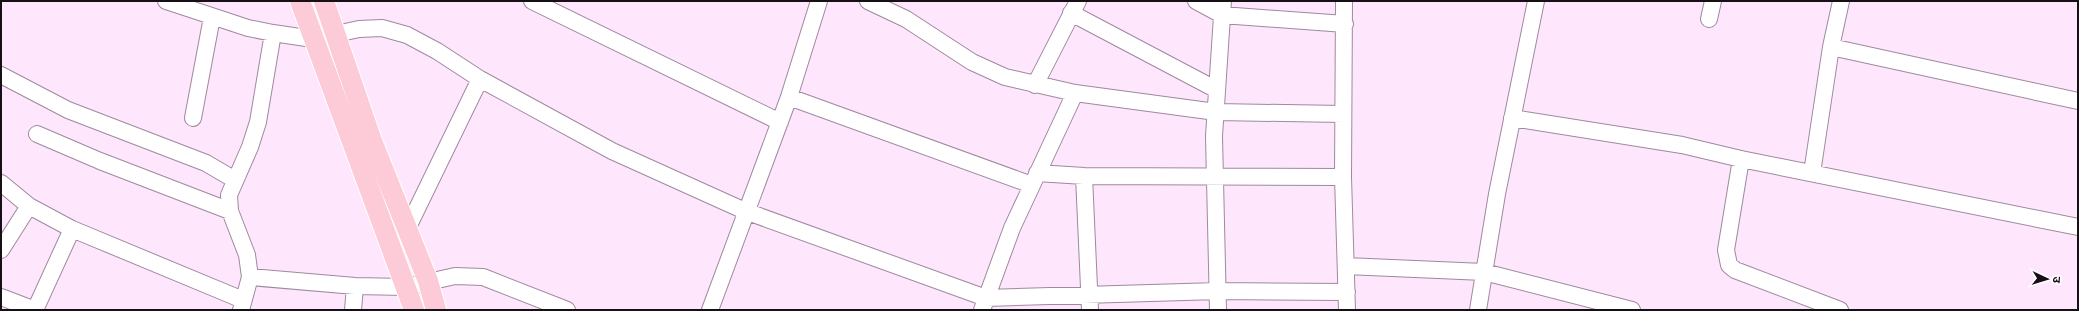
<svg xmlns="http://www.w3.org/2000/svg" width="2079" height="311" font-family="Karla,'Noto Sans Devanagari',sans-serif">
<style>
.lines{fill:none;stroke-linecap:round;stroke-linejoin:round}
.minor-casing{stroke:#9e899d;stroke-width:18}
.major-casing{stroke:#fff;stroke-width:22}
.minor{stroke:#fff;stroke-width:16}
.major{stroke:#fdcbd7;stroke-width:20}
</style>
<rect width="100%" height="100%" fill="#fee7fd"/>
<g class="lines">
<defs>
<path id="minor" d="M166 1 248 28 273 33 313 39 359 29 382 28 407 35 437 51 480 79 612 151 745 211 986 298 1218 291 1347 292
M532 1 780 122
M868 1 906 19 972 62 1005 77 1075 93
M1196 1 1222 15 1345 24
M1344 1 1343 177 1347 310
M1071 13 1217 90
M1709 19 1713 1
M1831 47 2078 101
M1 75 68 110 206 163 235 180
M1035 85 1078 1
M789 97 1032 185
M193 118 212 17
M1512 118 1682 145 1741 159 2078 227
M37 134 100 161 230 211
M1741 159 1726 250 1729 265 1735 270 1840 310
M1037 173 1084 176 1343 177
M1812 173 1831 47 1841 1
M1084 176 1090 310
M1 183 29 206 72 229 243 300
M1 250 29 206
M394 256 480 79
M1346 266 1484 272 1632 310
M250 277 355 286 406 287 455 276 483 277 567 310
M1 297 35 310
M35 310 72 229
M241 310 250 277 247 255 230 211 229 195 250 147 258 122 273 33
M353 310 355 286
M710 310 789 97 819 1
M982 310 1012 228 1075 93 1216 112 1343 114
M1218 310 1214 136 1223 1
M1478 310 1497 194 1536 1"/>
<path id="major" d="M300 1 414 310
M324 1 372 141 428 281 436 310"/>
</defs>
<!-- minor casing -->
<use href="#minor" class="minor-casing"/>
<!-- major casing -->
<use href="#major" class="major-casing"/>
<!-- minor -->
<use href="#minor" class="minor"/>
<!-- major -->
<use href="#major" class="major"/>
</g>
<!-- border -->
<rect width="2079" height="311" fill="none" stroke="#160f16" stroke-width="4"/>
<!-- north arrow -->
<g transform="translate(2047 279) rotate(94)" stroke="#ffffff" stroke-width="3" paint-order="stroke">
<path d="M0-3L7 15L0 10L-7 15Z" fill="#160f16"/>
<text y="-6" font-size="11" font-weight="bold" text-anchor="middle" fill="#160f16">उ</text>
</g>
</svg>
